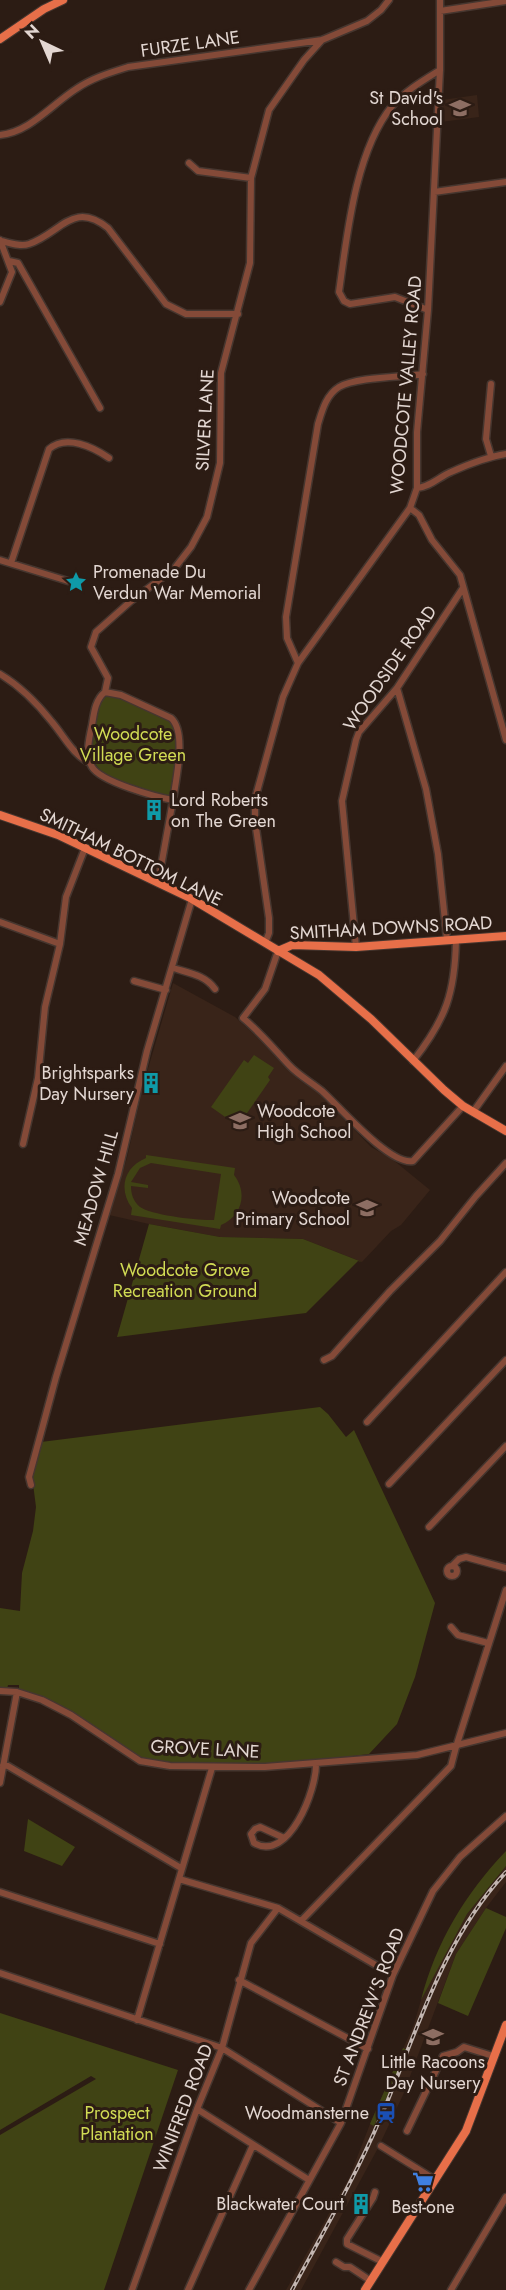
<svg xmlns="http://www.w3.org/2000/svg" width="506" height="2290" font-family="Jost,sans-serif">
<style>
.built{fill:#392419}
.green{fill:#404314;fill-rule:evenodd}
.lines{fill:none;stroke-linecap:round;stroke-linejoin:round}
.minor-casing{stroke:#46362f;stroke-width:9}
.major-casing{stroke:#46362f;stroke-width:10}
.minor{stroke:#844a38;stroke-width:6}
.major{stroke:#e76f49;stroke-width:8}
.rail-casing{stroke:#c3b6b1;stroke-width:4}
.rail{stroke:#2c1c14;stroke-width:1.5;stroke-dasharray:4.5;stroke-linecap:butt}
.labels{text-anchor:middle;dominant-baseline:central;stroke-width:6;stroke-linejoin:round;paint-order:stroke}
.street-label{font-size:18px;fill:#e3d7d2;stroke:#2c1c14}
.poi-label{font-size:18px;fill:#e3d7d2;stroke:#2c1c14;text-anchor:end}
.park-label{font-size:18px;fill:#d1db54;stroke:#2c1c14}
</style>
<rect width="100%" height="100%" fill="#2c1c14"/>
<!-- built -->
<path class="built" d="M477 95 479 117 441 122 442 100Z
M173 983 235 1017 244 1025 276 1054 298 1079 320 1094 371 1147 392 1159 430 1190 401 1225 391 1231 362 1262 303 1239 220 1237 149 1224 109 1215 127 1158 143 1086Z
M506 1866V1882L486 1908 456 1954 403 2095 378 2148 301 2290H286L349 2178 372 2119 414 2024 421 2000 448 1947 467 1914Z"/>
<!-- green -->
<path class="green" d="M110 695 120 697 173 723 176 736 173 788 169 795C157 795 144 788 133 785 98 773 87 768 94 729 96 717 97 707 103 697Z
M254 1055 274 1068 268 1077 270 1080 238 1126 211 1107 244 1060 248 1063Z
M146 1155 235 1168 234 1175C248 1193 242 1216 221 1225L220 1229 131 1215 132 1208C118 1189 124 1167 146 1158ZM151 1163 221 1174 214 1220C200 1221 151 1215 140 1207 133 1201 131 1194 131 1186L148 1188V1185L131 1182 140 1168Z
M149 1224 220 1237 303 1239 362 1262 358 1261 306 1313 117 1337Z
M320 1407 328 1414 346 1437 354 1430 435 1603 415 1677 397 1724 369 1754 282 1765H211L145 1760 87 1721 56 1703 19 1690V1685H8L7 1689 0 1688V1608L20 1611 22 1573 33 1531 36 1507 32 1476 41 1442Z
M28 1819 75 1847 62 1866 24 1851Z
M506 1851V1866L467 1914 421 2000C436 1942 465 1894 506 1851Z
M486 1908 506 1917V1928L468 2016 438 2003 456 1954Z
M0 2013 178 2070 104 2290H0V2135L96 2079 91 2076 0 2130Z
M403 2048 407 2050 374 2126 370 2124Z"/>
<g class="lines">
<defs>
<path id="minor" d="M440 11 506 1
M0 135C30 132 51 105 76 89 92 78 109 73 128 67L322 40 367 21 381 10 389 0
M189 163 198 171 251 178
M434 192 506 182
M0 240 12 272 0 302
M1 241C10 243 20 247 29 244 61 233 73 200 108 228L166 304 186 314H238
M9 261 18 263 100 408
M428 310 395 297 350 304 344 301 339 292C347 235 355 152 392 106 405 91 424 80 440 70
M491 384 486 439 491 456
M417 488C430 487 439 477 451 472 469 464 487 457 506 454
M410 508 419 515 432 540 460 575 506 740
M0 560 68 581
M11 563 49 449C66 434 93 447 109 458
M298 663 287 638 286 617 318 424C322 411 326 395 339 387 356 377 402 377 423 374
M0 674C20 686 37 703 52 722 64 736 73 755 90 763
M397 688 426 789 438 854 447 940
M105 692 108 678 91 647 96 632 131 601 174 569 191 547 207 517 220 463 221 373 250 263 251 178 269 110 304 60 322 40
M158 883 173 800C156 797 101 782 92 767 85 755 89 738 92 725 94 713 95 700 105 692L121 695 171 718C187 732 176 779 173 800
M0 922 60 944
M265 943 269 933V918L255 821V799L283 697 298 663 410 508 417 488V432L428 310 440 70V0
M356 947 342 801 356 740 359 732 397 688 463 588
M278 951 265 989 243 1018C261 1033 273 1048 289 1065 298 1075 311 1082 322 1091 339 1106 390 1166 413 1161L463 1106
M173 968C189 973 205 975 215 989
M134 981 166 990
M413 1061C446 1019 455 993 456 940
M473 1112 506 1066
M23 1144 38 1078 45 1007 60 944 66 897 85 848
M324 1360 332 1356 390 1291 440 1241 476 1196 506 1163
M367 1422 506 1272
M389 1484 506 1360
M31 1485 29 1477 56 1377 118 1174 147 1051 192 899
M429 1527 506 1446
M452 1566 459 1559 466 1557 506 1568
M447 1571a5 5 0 1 1 10 0a5 5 0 1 1-10 0Z
M451 1627 458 1635 488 1643
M0 1691 17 1692 42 1700 71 1715 140 1761 170 1766 265 1767 417 1755 506 1733
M3 1765 8 1766 181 1868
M0 1783 17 1692
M284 1838 260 1827 255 1829 251 1834 254 1843C289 1863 317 1789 316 1763
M179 1879 278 1908 393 1975
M0 1892 160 1944
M301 1921 451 1766 456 1747 506 1590
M0 1973 222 2048 341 2123
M239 1980 368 2049
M137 2020 212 1768
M197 2109 309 2180
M407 2131 443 2056 457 2052 464 2047 493 2056
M381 2146 434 2179
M375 2192 373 2198 347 2239V2244L383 2262
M336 2262 344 2267H350L371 2281
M132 2290 197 2109 222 2048 251 1943 278 1908
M188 2290 253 2145
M249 2290 341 2123 393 1975 433 1891 460 1857 506 1816
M451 2290 506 2197"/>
<path id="major" d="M0 39 44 9 63 0
M0 815 58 835 192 899 319 975 371 1019 444 1090 463 1106 506 1131
M278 951 292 945 356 947 506 936
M365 2290 466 2131 506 2025"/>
</defs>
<!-- minor casing -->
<use href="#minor" class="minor-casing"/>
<!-- major casing -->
<use href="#major" class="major-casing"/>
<!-- minor -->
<use href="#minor" class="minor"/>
<!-- major -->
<use href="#major" class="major"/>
<defs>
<path id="rail" d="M292 2290C322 2234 355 2178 380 2119 416 2035 442 1940 506 1872"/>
</defs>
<!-- rail casing -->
<use href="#rail" class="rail-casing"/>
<!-- rail -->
<use href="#rail" class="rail"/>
</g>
<!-- icons -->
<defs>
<symbol id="school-bare" viewBox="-9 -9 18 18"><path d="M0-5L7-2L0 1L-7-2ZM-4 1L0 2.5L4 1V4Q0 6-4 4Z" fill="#8d6e63" stroke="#2c1c14" stroke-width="2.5" paint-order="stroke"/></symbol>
<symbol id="sight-bare" viewBox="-9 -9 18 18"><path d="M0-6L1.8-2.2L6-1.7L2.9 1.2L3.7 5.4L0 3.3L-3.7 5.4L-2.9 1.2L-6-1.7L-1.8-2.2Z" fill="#0f9aa8" stroke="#2c1c14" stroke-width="2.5" paint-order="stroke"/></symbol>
<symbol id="building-bare" viewBox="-9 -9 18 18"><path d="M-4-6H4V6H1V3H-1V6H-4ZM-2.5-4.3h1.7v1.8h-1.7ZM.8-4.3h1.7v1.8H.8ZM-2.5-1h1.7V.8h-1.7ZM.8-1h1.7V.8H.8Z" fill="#0f9aa8" stroke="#2c1c14" stroke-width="2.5" paint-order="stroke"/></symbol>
<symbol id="station-bare" viewBox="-9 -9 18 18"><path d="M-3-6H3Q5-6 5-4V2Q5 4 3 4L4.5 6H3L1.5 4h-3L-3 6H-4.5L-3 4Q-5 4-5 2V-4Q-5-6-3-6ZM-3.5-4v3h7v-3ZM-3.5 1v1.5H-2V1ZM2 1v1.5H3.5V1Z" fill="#1a4fb4" stroke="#2c1c14" stroke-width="2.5" paint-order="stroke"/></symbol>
<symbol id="supermarket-bare" viewBox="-9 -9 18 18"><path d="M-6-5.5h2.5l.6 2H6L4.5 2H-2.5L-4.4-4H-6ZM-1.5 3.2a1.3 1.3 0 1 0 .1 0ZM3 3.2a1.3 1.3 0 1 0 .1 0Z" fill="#3f7fe0" stroke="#2c1c14" stroke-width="2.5" paint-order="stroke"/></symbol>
</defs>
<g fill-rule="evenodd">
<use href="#school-bare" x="445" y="93" width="30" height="30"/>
<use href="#sight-bare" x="61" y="567" width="30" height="30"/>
<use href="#building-bare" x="139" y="795" width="30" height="30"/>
<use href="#building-bare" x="136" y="1068" width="30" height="30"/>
<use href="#school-bare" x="225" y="1106" width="30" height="30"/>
<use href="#school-bare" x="352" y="1193" width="30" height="30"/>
<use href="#school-bare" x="418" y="2022" width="30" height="30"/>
<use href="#station-bare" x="371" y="2098" width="30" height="30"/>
<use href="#supermarket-bare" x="408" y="2167" width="30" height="30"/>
<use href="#building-bare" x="346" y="2189" width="30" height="30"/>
</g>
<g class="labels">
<!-- street labels -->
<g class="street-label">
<text transform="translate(190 44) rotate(-8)">FURZE LANE</text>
<text transform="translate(406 385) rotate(-85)">WOODCOTE VALLEY ROAD</text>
<text transform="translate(205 420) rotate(-87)">SILVER LANE</text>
<text transform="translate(390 668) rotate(-55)">WOODSIDE ROAD</text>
<text transform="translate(131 857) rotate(26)">SMITHAM BOTTOM LANE</text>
<text transform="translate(391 928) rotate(-3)">SMITHAM DOWNS ROAD</text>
<text transform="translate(96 1188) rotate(-74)">MEADOW HILL</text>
<text transform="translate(205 1749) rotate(3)">GROVE LANE</text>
<text transform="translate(369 2007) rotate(-69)">ST ANDREW'S ROAD</text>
<text transform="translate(183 2108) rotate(-69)">WINIFRED ROAD</text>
</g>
<!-- poi labels -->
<g class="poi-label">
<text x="443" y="98">St David's<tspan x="443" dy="21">School</tspan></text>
<text x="93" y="572" text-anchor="start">Promenade Du<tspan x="93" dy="21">Verdun War Memorial</tspan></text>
<text x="171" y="800" text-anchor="start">Lord Roberts<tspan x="171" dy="21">on The Green</tspan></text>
<text x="134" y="1073">Brightsparks<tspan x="134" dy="21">Day Nursery</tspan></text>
<text x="257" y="1111" text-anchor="start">Woodcote<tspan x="257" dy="21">High School</tspan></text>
<text x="350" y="1198">Woodcote<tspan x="350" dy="21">Primary School</tspan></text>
<text x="433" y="2062" text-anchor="middle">Little Racoons<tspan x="433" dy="21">Day Nursery</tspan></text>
<text x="369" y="2113">Woodmansterne</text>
<text x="344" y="2204">Blackwater Court</text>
<text x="423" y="2207" text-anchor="middle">Best-one</text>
</g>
<!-- park labels -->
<g class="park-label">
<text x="133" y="734">Woodcote<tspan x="133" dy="21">Village Green</tspan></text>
<text x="185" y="1270">Woodcote Grove<tspan x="185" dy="21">Recreation Ground</tspan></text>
<text x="117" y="2113">Prospect<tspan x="117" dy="21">Plantation</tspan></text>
</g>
</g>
<!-- north arrow -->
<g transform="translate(42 42) rotate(316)" stroke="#2c1c14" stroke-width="4.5" paint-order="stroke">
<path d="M0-4.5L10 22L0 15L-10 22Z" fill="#e3d7d2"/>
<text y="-9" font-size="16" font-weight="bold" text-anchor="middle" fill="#e3d7d2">N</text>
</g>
</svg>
